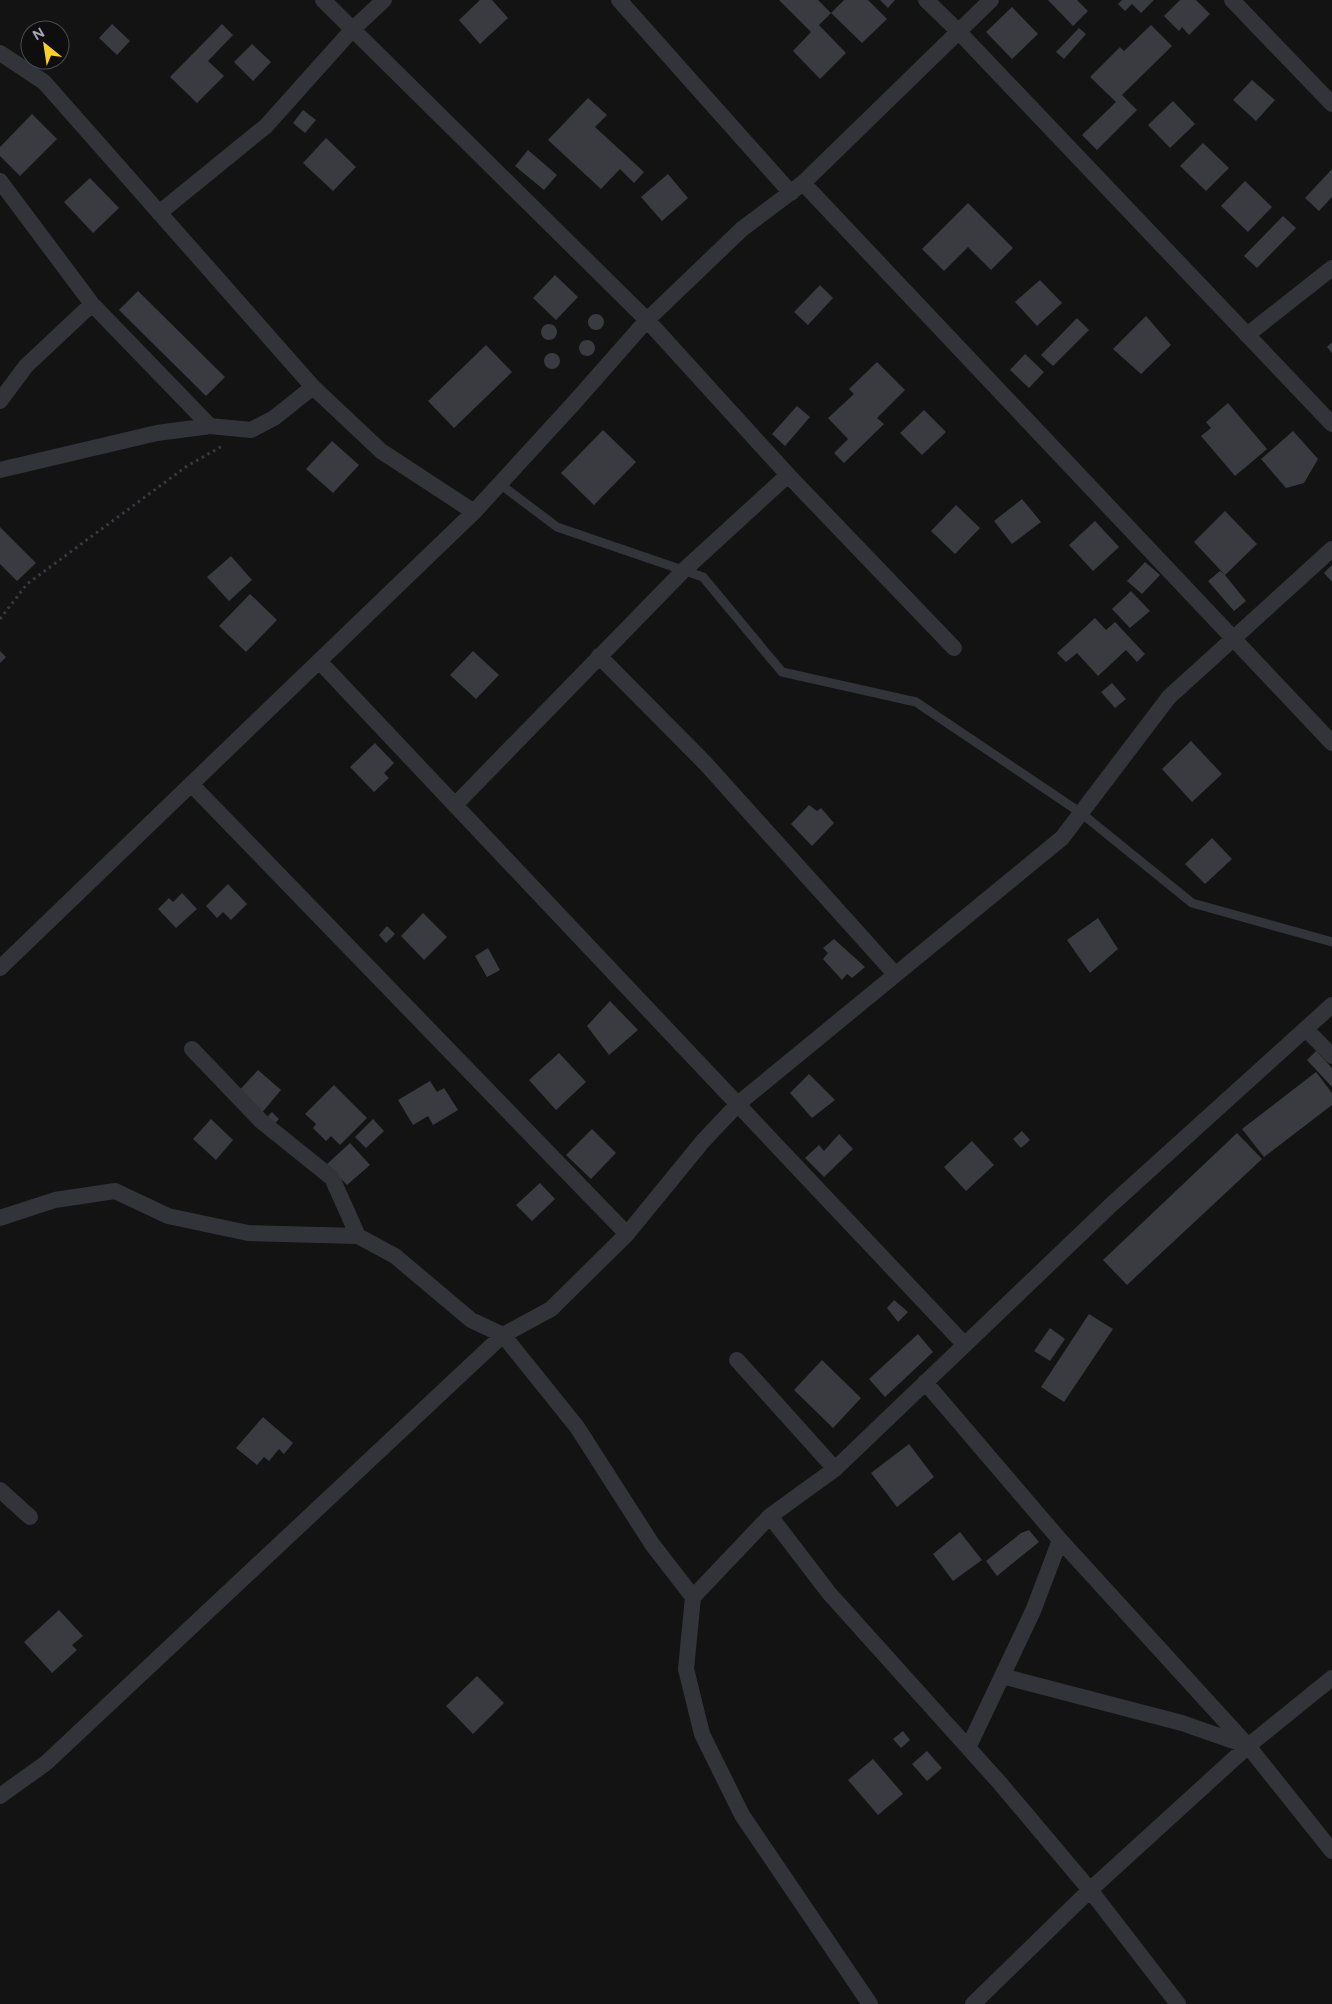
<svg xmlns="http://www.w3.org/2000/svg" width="1332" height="2004" font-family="Figtree,sans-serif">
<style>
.building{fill:#3a3b40}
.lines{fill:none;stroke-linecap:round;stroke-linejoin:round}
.path{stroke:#393a41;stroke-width:3;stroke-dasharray:2.5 4;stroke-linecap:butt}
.lane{stroke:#33343a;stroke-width:9}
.street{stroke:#33343a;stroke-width:16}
</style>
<rect width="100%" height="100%" fill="#131314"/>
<!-- building -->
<path class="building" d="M480 0H492L508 18 480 44 459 20Z
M779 0H818L831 13 819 25 846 53 820 79 793 51 811 32Z
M844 0H868L887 19 862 43 831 13Z
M880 0H895L888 8Z
M1048 0H1077L1088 11 1073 26Z
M1122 0H1154L1141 13 1132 4 1125 11 1118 4Z
M1180 0H1196L1210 14 1189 35 1182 27 1179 31 1164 16Z
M1012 7 1038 34 1012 59 986 32Z
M112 24 130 41 117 55 99 38Z
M222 24 233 35 208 61 224 76 197 103 170 77Z
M1151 25 1172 46 1122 95 1137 110 1097 150 1082 135 1116 102 1090 77 1120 47 1124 51Z
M1079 28 1086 34 1064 59 1056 52Z
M252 44 271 62 253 81 234 62Z
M1252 80 1275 100 1256 121 1233 100Z
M588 98 607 115 595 127 644 172 634 183 620 169 601 189 548 140Z
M1173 101 1195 124 1170 148 1148 125Z
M303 110 316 120 305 133 293 123Z
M32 114 57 139 20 176 0 156V147Z
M326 138 356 167 333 191 303 163Z
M1203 143 1229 168 1206 191 1180 166Z
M528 150 557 175 544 190 515 166Z
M1332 169V197L1319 211 1305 198Z
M668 174 688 198 662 221 641 197Z
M90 178 119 208 93 233 64 202Z
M1245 181 1272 207 1248 232 1221 206Z
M968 203 1013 248 991 270 968 247 944 271 922 249Z
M1283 216 1296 228 1257 268 1244 256Z
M555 275 578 297 556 320 533 298Z
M1040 280 1062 303 1037 326 1015 302Z
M820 285 833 298 808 325 794 312Z
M138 291 225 377 206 396 119 310Z
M588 322a8 8 0 1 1 16 0a8 8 0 1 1-16 0Z
M1146 316 1171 345 1141 374 1113 349Z
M1077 318 1089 330 1053 366 1041 355Z
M541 332a8 8 0 1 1 16 0a8 8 0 1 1-16 0Z
M579 348a8 8 0 1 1 16 0a8 8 0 1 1-16 0Z
M1332 342V353L1327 347Z
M486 345 512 372 454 428 428 401Z
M544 361a8 8 0 1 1 16 0a8 8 0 1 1-16 0Z
M1025 354 1044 372 1029 388 1010 370Z
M877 362 905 390 877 418 884 424 844 463 834 453 848 439 828 418 854 394 849 389Z
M1228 403 1267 449 1235 476 1201 436 1211 428 1206 422Z
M797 406 810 417 785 446 772 434Z
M924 410 946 432 922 455 900 433Z
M603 430 636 462 594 505 561 473Z
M1293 431 1318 459 1304 483 1286 488 1261 459Z
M332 441 359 465 333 493 306 469Z
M1022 499 1041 522 1012 544 994 521Z
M956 505 980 528 955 554 931 531Z
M1225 511 1257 544 1225 575 1194 542Z
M1095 521 1119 547 1093 571 1069 545Z
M0 527 36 563 17 581 0 564Z
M231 556 252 580 229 601 207 577Z
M1145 562 1160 575 1142 594 1127 581Z
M1332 565V582L1324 573Z
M1220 571 1225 575 1246 601 1234 611 1208 581Z
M1131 591 1150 611 1130 628 1112 609Z
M250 594 277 620 246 652 219 626Z
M1095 618 1106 630 1115 622 1145 654 1137 662 1126 650 1098 676 1077 653 1066 662 1057 653Z
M0 651 6 657 0 663Z
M473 651 499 675 476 699 450 675Z
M1112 683 1126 699 1115 708 1101 692Z
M1191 741 1222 774 1192 802 1162 769Z
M375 743 394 763 384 773 389 778 374 792 350 767Z
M809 805 817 811 821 808 834 823 812 846 791 824Z
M1212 838 1232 859 1205 884 1185 864Z
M228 884 247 904 231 920 223 912 217 918 206 906Z
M182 893 197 909 176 928 158 909 169 898 173 902Z
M423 913 447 937 424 960 401 936Z
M1098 918 1118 949 1090 973 1067 940Z
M387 926 395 934 386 943 379 935Z
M834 939 865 967 852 978 847 974 842 980 823 959 828 953 823 948Z
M488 948 500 970 487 977 475 956Z
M610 1001 638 1030 609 1055 587 1026Z
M1316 1051 1332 1068V1087L1307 1060Z
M559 1053 586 1082 556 1110 529 1080Z
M258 1070 281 1090 260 1115 236 1094Z
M1316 1072 1332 1093V1105L1264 1157 1242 1129Z
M809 1074 835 1100 812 1118 790 1093Z
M430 1081 437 1092 444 1088 458 1110 433 1125 428 1116 413 1125 398 1100Z
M334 1085 367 1118 340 1145 331 1136 326 1141 313 1128 316 1124 305 1114Z
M272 1112 279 1119 271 1127 264 1120Z
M211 1119 233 1140 216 1160 193 1139Z
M373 1119 384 1131 366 1148 355 1137Z
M592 1129 616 1153 591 1179 566 1155Z
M1022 1131 1030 1140 1021 1148 1013 1139Z
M1237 1133 1262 1159 1127 1285 1103 1260Z
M839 1134 853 1149 824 1177 805 1158 819 1145 824 1151Z
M972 1141 994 1165 966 1191 944 1167Z
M350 1143 370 1165 347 1185 327 1164Z
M540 1183 555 1199 532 1221 516 1205Z
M894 1300 908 1312 898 1322 887 1308Z
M1089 1314 1113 1329 1064 1402 1041 1387Z
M1050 1328 1065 1339 1050 1361 1034 1351Z
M918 1334 933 1352 885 1397 869 1379Z
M822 1360 861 1398 833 1428 794 1390Z
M263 1417 293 1443 284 1454 279 1449 269 1461 264 1457 257 1465 236 1448Z
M909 1444 934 1477 897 1507 871 1473Z
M1029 1530 1039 1542 997 1576 986 1561 1021 1533Z
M960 1532 982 1560 953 1581 933 1554Z
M59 1610 83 1636 72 1645 77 1650 52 1673 24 1642Z
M477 1676 504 1703 473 1734 446 1706Z
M903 1731 910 1740 901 1748 893 1739Z
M927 1751 942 1768 927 1781 912 1764Z
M873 1759 903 1794 878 1815 848 1780Z"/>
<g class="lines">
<!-- path -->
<path class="path" d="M0 619 27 584 187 466 224 445"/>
<!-- lane -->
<path class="lane" d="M500 484 557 527 703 577 782 672 916 702 1081 813 1192 903 1332 942"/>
<!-- street -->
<path class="street" d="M323 0 647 320 788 475 954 648
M619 0 791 193
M926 0 958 31 1332 424
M1232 0 1332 104
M0 53 44 82 313 387 381 451 474 512
M0 181 92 304 210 426
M803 183 1332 743
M159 213 266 126 352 30 384 0
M1247 335 1332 268
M0 401 26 366 92 304
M0 470 157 433 210 426 251 430 274 418 313 387
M599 656 705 763 895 974
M319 661 965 1345
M191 784 627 1234
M456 804 683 571 788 475
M0 968 474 512 573 404 647 320 742 229 803 183 991 0
M1306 1029 1332 1056
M192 1049 261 1121 332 1178 358 1236
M0 1218 55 1200 115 1191 168 1216 248 1233 358 1236 395 1256 471 1320 503 1335 551 1309 627 1234 703 1141 739 1103 1062 838 1169 697 1332 549
M737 1360 835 1469
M925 1382 1060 1540 1248 1746 1332 1851
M0 1490 30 1517
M770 1516 829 1593 999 1782 1090 1890 1178 2004
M1002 1676 1182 1723 1245 1745
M969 1746 1033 1611 1060 1540
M0 1796 46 1763 503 1335 577 1427 652 1544 693 1597
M870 2004 742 1815 702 1734 686 1669 693 1597 770 1516 835 1469 1112 1204 1332 1005
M973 2004 1090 1890 1248 1746 1332 1678"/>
</g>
<!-- north arrow -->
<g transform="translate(45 45) rotate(330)"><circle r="24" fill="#0e0e0f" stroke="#4a4b52"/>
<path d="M0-4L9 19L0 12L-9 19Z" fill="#fbd024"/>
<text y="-8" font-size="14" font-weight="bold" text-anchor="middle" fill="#a3a7b6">N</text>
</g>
</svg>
